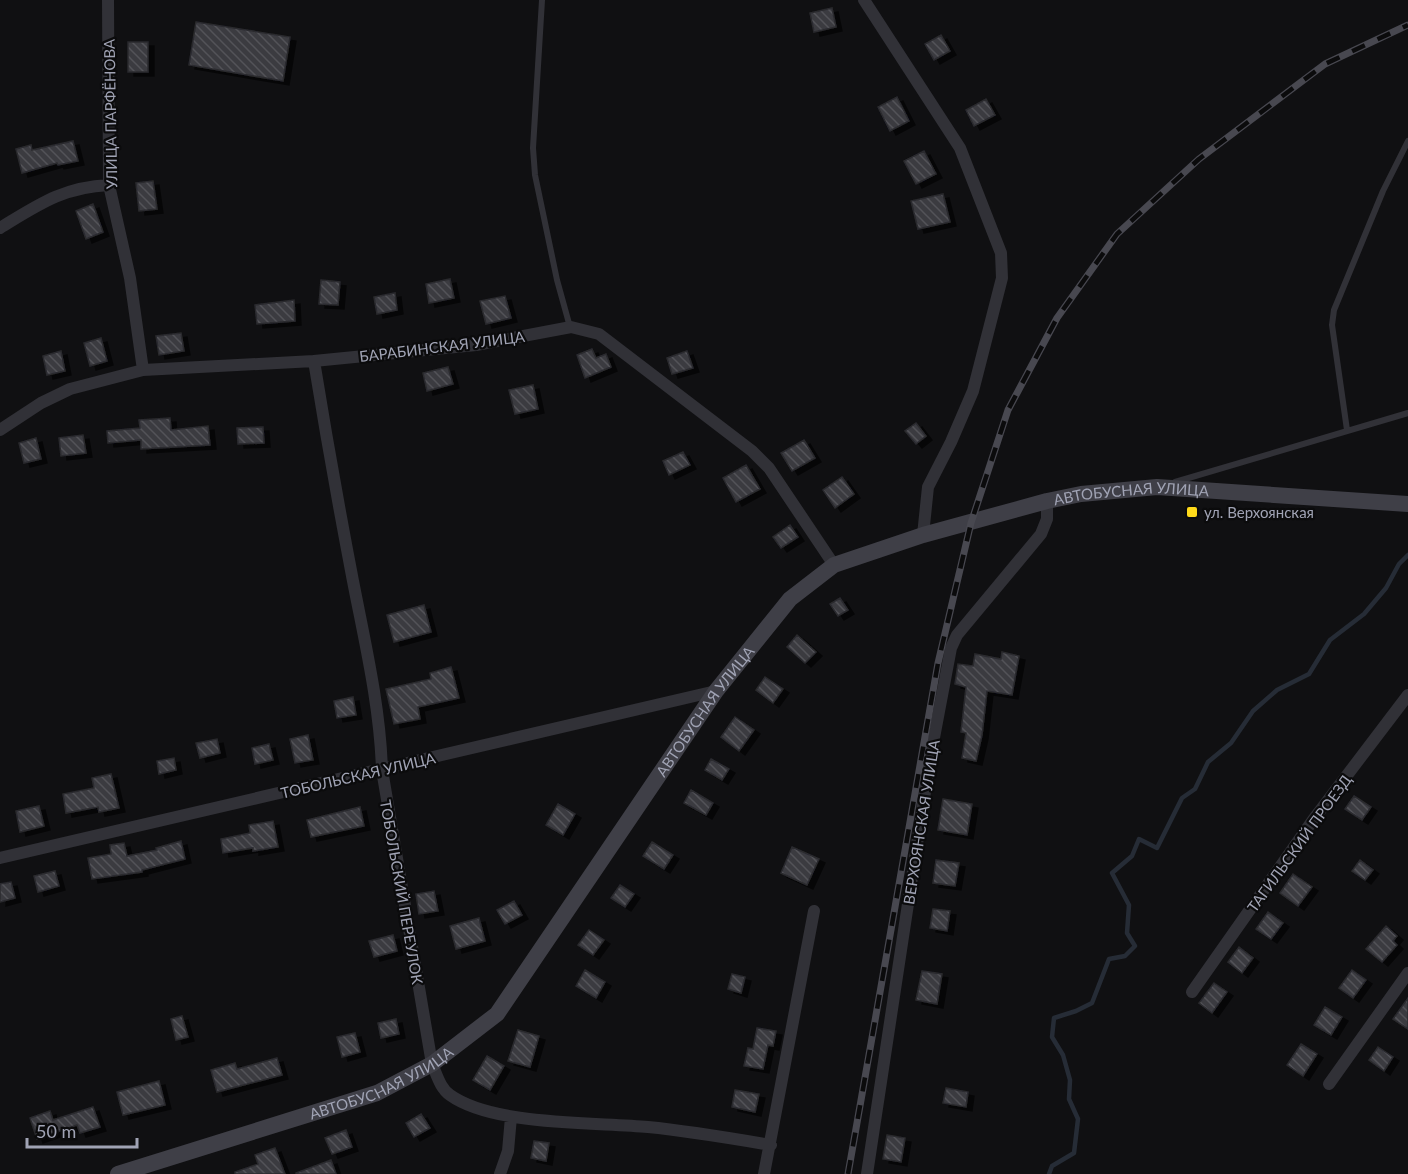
<svg xmlns="http://www.w3.org/2000/svg" width="1408" height="1174" font-family="Lato,sans-serif">
<style>
.lines{fill:none;stroke-linecap:round;stroke-linejoin:round}
.stream{stroke:#262c36;stroke-width:4.5}
.building{fill:url(#building-back-hatch);stroke:#2a2a2e;stroke-width:1.5;filter:url(#shadow)}
.lane{stroke:#313137;stroke-width:6}
.street{stroke:#313137;stroke-width:12}
.secondary{stroke:#3f3f47;stroke-width:16}
.rail-casing{stroke:#484850;stroke-width:7}
.rail{stroke:#0b0b0c;stroke-width:4.5;stroke-dasharray:14;stroke-linecap:butt}
.poi-dot{fill:#ffda1a;stroke:#0b0b0c;stroke-width:2}
.labels{text-anchor:middle;dominant-baseline:central;stroke-width:4.5;stroke-linejoin:round;paint-order:stroke}
.street-label{font-size:15px;fill:#a0a3b4;stroke:#0b0b0c}
.poi-label{font-size:15px;fill:#a0a3b4;stroke:#0b0b0c;text-anchor:start}
</style>
<defs>
<pattern id="building-back-hatch" width="6" height="6" patternUnits="userSpaceOnUse" patternTransform="scale(1.5)"><rect width="6" height="6" fill="#3a3a40"/><path d="M-1 5l2 2M0 0l6 6M5-1l2 2" fill="none" stroke="#535359"/></pattern>
<filter id="shadow"><feDropShadow dx="6" dy="4" stdDeviation="0" flood-color="#0009"/></filter>
</defs>
<rect width="100%" height="100%" fill="#101012"/>
<g class="lines">
<!-- stream -->
<path class="stream" d="M1049 1174 1052 1166 1074 1153 1078 1119 1069 1099 1070 1080 1063 1055 1052 1037 1054 1018 1076 1011 1092 1003 1109 959 1125 956 1135 946 1127 933 1129 905 1112 873 1132 856 1139 839 1157 848 1182 798 1195 789 1208 762 1231 743 1253 711 1277 690 1309 674 1330 640 1364 614 1386 588 1399 564 1408 555"/>
</g>
<!-- building -->
<path class="building" d="M832 8 836 27 814 32 810 13Z
M196 22 290 37 283 81 189 65Z
M941 35 950 51 934 60 925 44Z
M128 42H148V72H128Z
M897 97 909 121 890 131 878 107Z
M986 99 995 115 974 126 966 110Z
M73 141 78 161 58 165 57 163 22 173 16 149 31 145 32 150Z
M924 151 936 174 916 184 904 161Z
M153 181 157 209 139 211 136 183Z
M943 194 950 222 918 229 911 201Z
M93 204 103 232 86 239 76 211Z
M450 279 454 298 429 303 426 284Z
M321 280 340 282 338 305 319 304Z
M395 293 397 310 377 314 374 297Z
M505 296 511 318 486 324 480 301Z
M294 300 295 321 257 324 255 305Z
M181 333 184 351 159 355 156 336Z
M101 338 107 361 90 366 84 343Z
M592 349 596 358 606 354 611 367 585 378 577 355Z
M61 351 65 371 47 375 43 356Z
M687 351 693 368 672 374 667 358Z
M448 367 453 384 427 391 423 373Z
M533 385 538 409 515 414 509 390Z
M170 418 171 430 208 426 210 445 141 449V440L108 443 107 431 140 428 139 420Z
M916 423 926 436 916 444 905 431Z
M263 427 264 443 238 444 237 428Z
M83 435 86 453 61 456 59 438Z
M36 438 41 459 24 463 19 443Z
M804 440 815 458 792 471 781 453Z
M683 452 690 465 669 475 663 461Z
M746 465 760 489 736 502 723 478Z
M842 477 854 494 835 508 823 490Z
M790 525 798 537 781 548 773 537Z
M840 598 848 610 838 616 830 604Z
M424 605 431 632 394 642 387 615Z
M797 635 816 652 805 663 787 647Z
M1002 652 1019 656 1012 695 987 691 982 735 976 761 962 758 966 733 961 732 966 687 955 684 958 664 973 666 975 654 1001 659Z
M451 667 459 698 418 707 420 719 394 724 386 689 431 679 430 673Z
M765 677 783 689 773 703 756 690Z
M353 697 356 715 337 718 334 701Z
M735 717 754 730 739 751 721 737Z
M308 735 313 760 295 763 290 739Z
M217 739 220 753 200 758 196 743Z
M269 744 273 760 255 764 252 748Z
M174 758 176 770 159 774 157 761Z
M711 759 729 769 722 780 705 770Z
M111 774 119 808 99 812 98 807 66 813 63 794 94 788 92 778Z
M691 790 713 803 706 815 684 803Z
M1354 796 1371 807 1362 820 1345 809Z
M943 799 972 804 967 835 938 830Z
M558 804 575 814 563 835 546 825Z
M39 806 44 826 20 832 16 811Z
M360 807 364 826 311 837 307 820Z
M273 821 278 847 253 851V848L223 853 221 839 250 833 249 825Z
M181 841 185 859 142 870V872L92 879 88 858 111 854 110 845 124 843 127 856 157 850 156 848Z
M652 842 673 855 664 869 643 856Z
M792 847 819 859 807 885 781 873Z
M936 860 959 863 955 886 933 883Z
M1360 860 1373 870 1365 880 1352 871Z
M55 871 59 886 38 892 34 876Z
M1293 874 1312 887 1298 906 1280 893Z
M11 882 15 898 0 902V884Z
M620 885 634 894 625 907 611 898Z
M434 891 438 911 419 914 416 894Z
M514 901 522 915 505 924 497 910Z
M933 909 950 911 947 931 930 928Z
M1268 912 1283 923 1271 939 1256 929Z
M479 918 485 941 456 949 450 926Z
M1386 926 1397 936 1393 941 1397 945 1382 962 1366 949Z
M589 930 604 940 593 955 578 945Z
M393 935 397 951 374 957 369 941Z
M1239 947 1253 958 1242 973 1228 962Z
M585 970 605 982 596 998 576 986Z
M1352 970 1366 980 1353 998 1339 988Z
M922 971 942 974 937 1004 916 1000Z
M732 974 745 977 741 993 728 989Z
M1214 983 1227 992 1212 1013 1199 1003Z
M1408 998V1029L1393 1019Z
M1325 1007 1342 1017 1331 1035 1314 1025Z
M182 1016 188 1037 176 1040 171 1019Z
M396 1019 399 1034 381 1038 378 1023Z
M757 1028 776 1031 773 1046 768 1045 763 1069 744 1066 748 1048 753 1049Z
M518 1030 539 1036 530 1067 508 1061Z
M355 1033 360 1052 342 1057 337 1037Z
M1301 1044 1317 1054 1303 1076 1287 1065Z
M1378 1047 1393 1057 1384 1071 1369 1060Z
M487 1056 504 1066 490 1090 473 1080Z
M277 1058 282 1075 217 1092 211 1070 235 1063 237 1069Z
M159 1081 165 1105 123 1115 117 1092Z
M946 1088 968 1092 966 1107 943 1103Z
M735 1090 759 1094 755 1112 732 1107Z
M93 1107 100 1127 80 1133 77 1125 37 1139 30 1118 50 1111 53 1120Z
M421 1114 430 1128 414 1137 406 1123Z
M346 1130 352 1147 332 1154 325 1138Z
M887 1135 905 1138 901 1162 883 1159Z
M534 1141 549 1143 546 1161 531 1158Z
M275 1148 285 1174H235V1172L258 1164 255 1155Z
M331 1160 336 1174H296V1173Z"/>
<g class="lines">
<!-- lane -->
<path class="lane" d="M542 0 533 148 535 175 557 280 570 327
M1347 430 1332 325 1334 310 1383 191 1408 141
M1175 482 1408 413"/>
<!-- street -->
<path class="street" d="M108 0 109 185 130 278 143 370
M864 0 960 148 1001 253 1002 278 973 391 951 442 928 487 923 535
M0 228C38 205 63 187 109 185
M314 361C326 435 339 508 353 581 365 643 380 706 382 770L432 1064C437 1075 440 1088 450 1095 493 1126 595 1122 648 1127 689 1131 730 1138 771 1145
M0 430 41 403 70 389 143 370 314 361 476 345 571 327 599 334 752 451 769 468 834 565
M0 858 716 691
M1192 992 1313 820 1408 695
M1329 1084 1408 973
M500 1174 508 1151 511 1117
M764 1174 814 911
M867 1174 930 759 951 648 957 635 1041 534 1047 519V501"/>
<!-- secondary -->
<path class="secondary" id="s1" d="M118 1174 377 1093 432 1064 497 1014 716 691 790 599 834 565 923 535 1047 501 1081 494 1157 487 1408 504"/>
<defs>
<path id="rail" d="M848 1174 938 663 971 523 1008 410 1057 318 1117 234 1199 159 1325 64 1408 25"/>
</defs>
<!-- rail casing -->
<use href="#rail" class="rail-casing"/>
<!-- rail -->
<use href="#rail" class="rail"/>
</g>
<!-- markers -->
<rect class="poi-dot" x="1186" y="506" width="12" height="12" rx="3"/>
<g class="labels">
<!-- street labels -->
<g class="street-label">
<text transform="translate(110 114) rotate(-91)">УЛИЦА ПАРФЁНОВА</text>
<text transform="translate(442 346) rotate(-7)">БАРАБИНСКАЯ УЛИЦА</text>
<text stroke="none"><textPath href="#s1" startOffset="1287">АВТОБУСНАЯ УЛИЦА</textPath></text>
<text stroke="none"><textPath href="#s1" startOffset="783">АВТОБУСНАЯ УЛИЦА</textPath></text>
<text transform="translate(358 775) rotate(-13)">ТОБОЛЬСКАЯ УЛИЦА</text>
<text transform="translate(921 822) rotate(-81)">ВЕРХОЯНСКАЯ УЛИЦА</text>
<text transform="translate(1299 843) rotate(-54)">ТАГИЛЬСКИЙ ПРОЕЗД</text>
<text transform="translate(402 892) rotate(80)">ТОБОЛЬСКИЙ ПЕРЕУЛОК</text>
<text stroke="none"><textPath href="#s1" startOffset="279">АВТОБУСНАЯ УЛИЦА</textPath></text>
</g>
<!-- poi labels -->
<g class="poi-label">
<text x="1204" y="512">ул. Верхоянская</text>
</g>
</g>
<!-- scale -->
<path d="M27 1138v9h110v-9" fill="none" stroke="#a0a3b4" stroke-width="3"/>
<text x="36" y="1138" font-size="18" fill="#a0a3b4" stroke="#0b0b0c" stroke-width="4.5" paint-order="stroke">50 m</text>
</svg>
